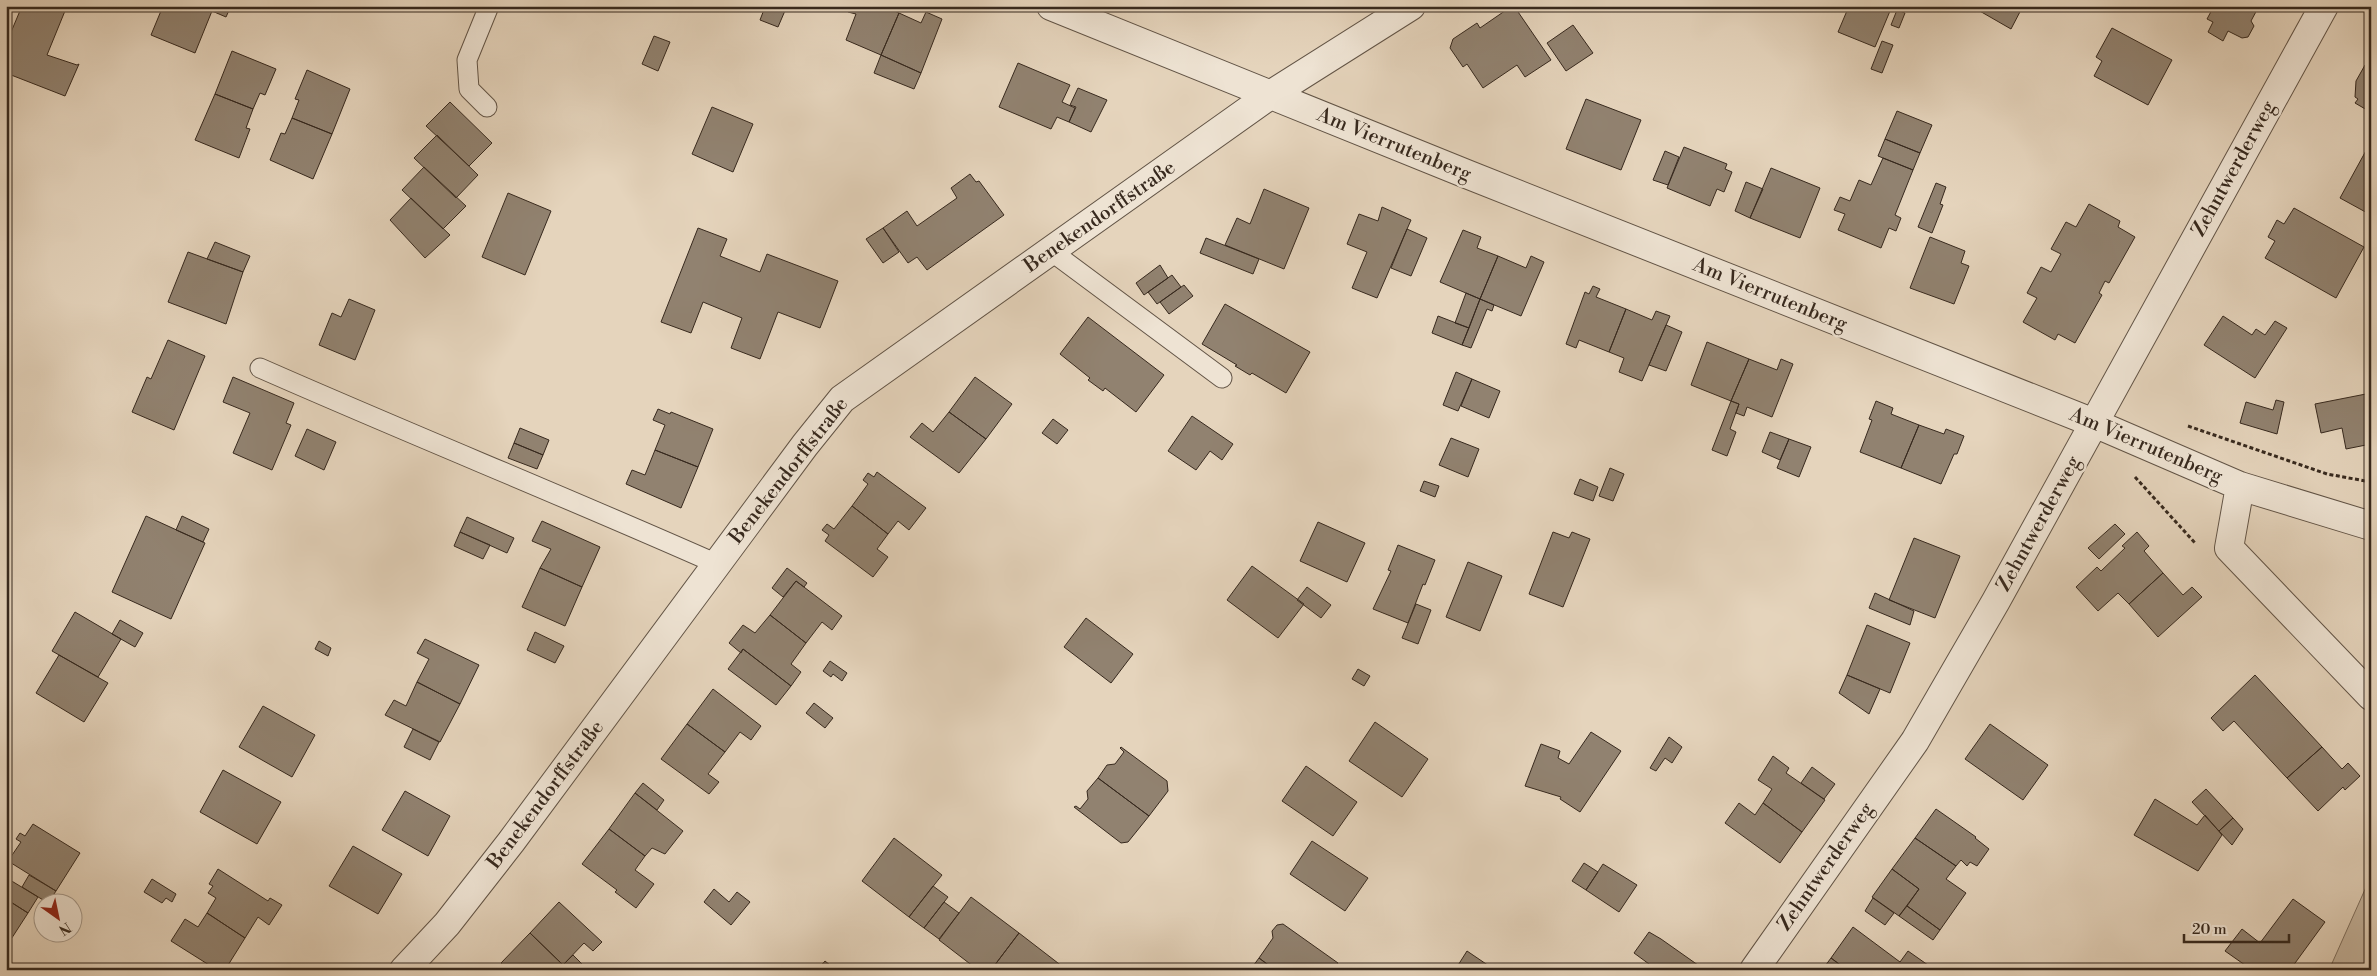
<svg xmlns="http://www.w3.org/2000/svg" width="2377" height="976" font-family="'Libre Bodoni',serif">
<style>
.green{fill:#c7b7a1;stroke:#7f7060}
.building{fill:#918270;stroke:#37291e}
.lines{fill:none;stroke-linecap:round;stroke-linejoin:round}
.service-casing{stroke:#625446;stroke-width:21}
.minor-casing{stroke:#625446;stroke-width:30}
.path{stroke:#37291e;stroke-width:3;stroke-dasharray:4 2.5;stroke-linecap:butt}
.service{stroke:#eee3d3;stroke-width:19}
.minor{stroke:#eee3d3;stroke-width:28}
.labels{text-anchor:middle;dominant-baseline:central;stroke-width:5;stroke-linejoin:round;paint-order:stroke}
.street-label{font-size:20px;fill:#37291e;stroke:#eee3d3}
</style>
<rect width="100%" height="100%" fill="#e5d4bc"/>
<filter id="stains"><feTurbulence type="fractalNoise" baseFrequency=".004" numOctaves="4"/><feColorMatrix values="0 0 0 0 .2 0 0 0 0 .09 0 0 0 0 .02 0 0 0 .5 -.17"/></filter>
<radialGradient id="worn" r=".72"><stop offset=".6" stop-color="#630" stop-opacity="0"/><stop offset="1" stop-color="#630" stop-opacity=".3"/></radialGradient>
<!-- green -->
<path class="green" d="M2371 876V970H2329Z"/>
<!-- building -->
<path class="building" d="M22 6H67L47 55 77 65 79 64 65 96 6 73V44Z
M163 6H214L195 53 151 35Z
M214 6H231L226 17 212 11Z
M763 6H787L778 27 760 20 765 7Z
M850 6H883L899 13 881 55 846 40 856 14 848 12Z
M1512 6H1514L1551 60 1525 77 1517 65 1483 88 1467 64 1463 67 1450 48 1453 39 1477 23 1480 28Z
M1849 6H1880L1890 11 1875 47 1838 32Z
M1971 6H2023L2011 29Z
M2214 6H2259L2251 21 2254 26 2248 37 2242 38 2228 31 2223 41 2208 32 2213 22 2207 19Z
M1897 10 1905 13 1899 28 1891 25Z
M926 12 942 19 921 73 881 55 899 13 921 23Z
M1573 25 1593 53 1566 71 1547 43Z
M2112 28 2172 60 2148 105 2094 76 2102 61 2096 57Z
M654 36 670 42 658 71 642 64Z
M1882 41 1893 45 1882 73 1871 69Z
M232 51 276 69 265 95 260 93 253 109 215 94Z
M881 55 921 73 914 89 874 73Z
M2371 61V106L2367 110 2355 103 2358 99 2355 97 2356 81 2365 65Z
M1018 63 1070 85 1062 102 1075 108 1069 122 1057 117 1051 129 999 107Z
M307 70 350 89 332 134 292 118 299 100 295 99Z
M1078 88 1107 100 1091 132 1069 122 1076 107 1070 105Z
M215 94 253 109 246 128 250 129 239 158 195 140Z
M1586 99 1641 120 1621 170 1566 149Z
M450 102 492 143 469 166 426 126Z
M712 107 753 124 733 172 692 154Z
M1897 111 1932 125 1920 153 1885 139Z
M292 118 332 134 313 179 270 160 281 133 285 134Z
M437 135 478 175 456 198 414 158Z
M1885 139 1920 153 1913 170 1878 156Z
M1684 147 1727 164 1725 169 1732 172 1724 192 1717 189 1710 206 1667 188Z
M2368 147 2371 149V215L2340 198Z
M1665 151 1679 157 1668 185 1653 180Z
M1883 158 1913 170 1895 215 1901 218 1896 231 1889 228 1881 248 1838 230 1845 214 1834 210 1840 197 1850 201 1859 180 1871 185Z
M424 167 466 206 443 229 402 190Z
M1771 168 1820 188 1800 238 1750 218Z
M970 174 976 182 979 181 1004 215 927 270 917 257 908 263 883 228 907 211 917 226 957 198 951 188Z
M1746 182 1763 189 1750 218 1735 211Z
M1936 183 1946 187 1940 204 1943 205 1932 233 1918 227Z
M1264 189 1309 208 1284 269 1225 245 1237 218 1250 224Z
M508 193 551 211 525 275 482 257Z
M411 198 450 235 425 258 390 220Z
M2089 204 2120 221 2118 227 2135 237 2109 283 2105 281 2099 293 2102 295 2075 343 2058 334 2055 340 2023 322 2037 298 2027 293 2041 267 2051 272 2061 254 2051 249 2066 222 2076 227Z
M1382 207 1411 220 1377 298 1352 288 1367 252 1347 244 1359 214 1378 221Z
M2294 208 2364 247 2336 298 2265 258 2275 241 2268 237 2277 220 2284 224Z
M698 228 727 239 720 256 760 272 767 254 838 281 820 328 778 312 760 359 731 348 742 318 703 302 691 333 661 322Z
M883 228 899 252 883 263 866 239Z
M1407 229 1427 238 1411 276 1391 268Z
M1463 230 1481 237 1477 248 1498 256 1480 299 1440 282Z
M1930 237 1965 251 1961 263 1969 266 1954 304 1910 288Z
M1206 238 1259 259 1253 274 1200 253Z
M215 242 250 256 243 272 207 259Z
M188 252 243 272 226 324 168 302Z
M1498 256 1526 268 1531 256 1544 262 1521 316 1480 299Z
M1160 265 1168 278 1144 295 1136 283Z
M1172 275 1181 287 1157 304 1148 292Z
M1184 285 1193 296 1169 314 1160 302Z
M1593 286 1600 289 1596 297 1626 309 1609 352 1579 340 1576 348 1566 344 1585 292 1589 294Z
M1466 293 1480 299 1469 328 1455 323Z
M349 299 375 310 355 360 319 345 332 313 341 317Z
M1480 299 1494 305 1492 311 1487 309 1471 348 1462 345Z
M1225 304 1310 352 1286 393 1252 373 1250 375 1235 366 1237 365 1202 344Z
M1626 309 1652 320 1656 311 1670 316 1642 381 1619 372 1624 358 1609 352Z
M1438 316 1469 328 1462 345 1432 333Z
M2223 316 2252 335 2256 329 2265 335 2275 321 2287 328 2255 378 2204 345Z
M1088 317 1164 375 1136 412 1105 388 1103 391 1088 380 1090 378 1060 354Z
M1666 325 1682 332 1666 371 1649 365Z
M168 340 205 356 174 430 132 412 147 377 151 379Z
M1707 342 1749 359 1731 401 1691 385Z
M1749 359 1777 370 1781 359 1793 364 1772 417 1747 407 1744 416 1736 413 1739 404 1731 401Z
M1456 372 1472 379 1458 411 1443 405Z
M233 377 294 403 286 423 291 425 272 470 233 453 250 413 223 402Z
M975 377 1012 404 986 439 949 412Z
M1472 379 1500 391 1489 418 1461 406Z
M2371 393V444L2346 449 2342 428 2321 433 2315 404Z
M2276 400 2284 402 2277 434 2240 423 2246 402 2273 410Z
M1731 401 1739 404 1730 429 1736 432 1727 456 1712 450Z
M1876 401 1893 408 1891 414 1919 425 1901 468 1860 452 1872 420 1869 419Z
M658 409 670 414 671 412 713 429 698 467 655 450 665 425 653 420Z
M949 412 986 439 959 473 910 437 922 423 933 432Z
M1192 416 1233 444 1222 460 1210 451 1196 470 1168 451Z
M1053 419 1068 430 1057 444 1042 433Z
M1919 425 1944 434 1946 429 1964 436 1957 454H1954L1941 484 1901 468Z
M520 428 549 440 543 455 514 443Z
M307 429 336 442 324 470 295 456Z
M1770 432 1789 439 1780 460 1762 452Z
M1451 438 1479 449 1468 477 1439 465Z
M1789 439 1811 447 1799 477 1777 468Z
M514 443 543 455 537 469 508 458Z
M655 450 698 467 681 508 626 484 632 470 645 475Z
M1610 468 1624 474 1613 501 1599 496Z
M877 472 926 508 909 530 898 521 888 534 852 506 868 484 863 480 868 473 874 477Z
M1580 479 1598 487 1593 501 1574 494Z
M1424 481 1439 486 1435 497 1420 491Z
M852 506 888 534 877 549 888 557 873 577 825 541 829 535 822 530 827 524 834 529Z
M146 516 205 543 171 619 112 592Z
M182 516 209 529 203 542 176 530Z
M467 517 514 538 507 553 460 532Z
M542 521 600 547 582 587 540 568 551 549 532 541Z
M1318 522 1365 543 1347 582 1300 561Z
M2115 524 2125 534 2099 559 2088 548Z
M460 532 490 545 483 559 454 546Z
M1553 532 1569 538 1572 532 1590 539 1563 607 1529 594Z
M2137 532 2149 546 2144 551 2163 573 2129 604 2118 593 2098 611 2076 587 2097 567 2101 571 2125 548 2122 546Z
M1914 538 1960 556 1935 618 1889 600Z
M1398 545 1435 560 1425 585 1423 584 1408 623 1373 609 1391 571 1388 570Z
M1468 562 1502 576 1480 631 1446 617Z
M1252 566 1304 604 1278 638 1227 600Z
M540 568 582 587 565 626 522 607Z
M787 568 807 583 804 587 796 581 783 597 772 588Z
M2163 573 2183 595 2192 587 2202 597 2158 637 2129 604Z
M796 581 842 616 832 630 822 622 806 643 770 615Z
M1307 587 1331 605 1321 618 1297 600Z
M1875 593 1914 611 1910 625 1869 608Z
M1416 604 1431 610 1418 644 1402 638Z
M75 612 121 639 98 677 52 651Z
M770 615 806 643 791 664 801 672 791 686 743 649 741 653 729 643 743 625 755 633Z
M1086 618 1133 654 1111 683 1064 647Z
M120 620 143 633 135 647 112 634Z
M1867 625 1910 643 1890 693 1847 675Z
M535 632 564 646 555 663 527 650Z
M425 639 479 665 460 704 417 682 429 659 417 653Z
M319 641 331 648 328 656 315 649Z
M743 649 791 686 776 705 728 669Z
M59 655 108 683 84 722 36 693Z
M830 661 847 673 842 681 833 674 831 677 823 671Z
M1358 669 1370 676 1364 686 1352 679Z
M1847 675 1880 689 1869 714 1839 693Z
M2255 675 2322 747 2287 778 2234 721 2223 731 2211 718Z
M417 682 460 704 440 742 385 715 394 700 406 706Z
M713 689 761 726 751 740 740 732 725 752 687 724Z
M814 703 833 718 825 728 806 713Z
M263 706 315 735 292 777 239 747Z
M1375 722 1428 759 1402 797 1349 761Z
M687 724 725 752 708 774 719 782 709 794 661 759Z
M1990 724 2048 765 2023 800 1965 759Z
M413 729 439 742 430 760 404 747Z
M1591 732 1621 751 1580 812 1560 799 1561 797 1525 786 1541 744 1560 751 1558 758 1569 764Z
M1669 737 1682 747 1672 763 1665 758 1656 771 1650 768Z
M1121 747 1167 781 1168 791 1149 816 1098 778 1107 765 1115 764 1124 752 1120 748Z
M2322 747 2342 769 2348 763 2360 776 2345 790 2343 787 2318 811 2287 778Z
M1773 756 1789 768 1786 773 1825 800 1802 832 1763 803 1772 789 1758 780Z
M1306 766 1357 802 1333 836 1282 801Z
M1812 767 1835 784 1824 799 1801 783Z
M223 770 281 802 257 844 200 812Z
M1098 778 1149 816 1128 842 1121 843 1074 807 1076 806 1080 809 1088 799 1087 791Z
M643 783 664 800 657 810 635 793Z
M2206 789 2233 818 2219 831 2192 802Z
M405 791 450 816 428 856 382 830Z
M635 793 683 831 665 854 652 848 645 856 609 829Z
M2155 799 2197 825 2205 815 2222 835 2198 871 2134 835Z
M1739 803 1755 815 1763 803 1802 832 1780 863 1725 823Z
M1936 809 1976 837 1975 838 1989 849 1977 866 1970 862 1967 866 1961 860 1956 866 1915 838Z
M2233 818 2243 829 2232 845 2219 831Z
M33 824 80 853 56 891 8 861 21 842 16 839 20 833 25 836Z
M609 829 645 856 635 870 654 884 636 908 615 892 617 890 582 864Z
M894 838 942 875 909 917 862 881Z
M1915 838 1956 866 1946 879 1966 893 1940 930 1907 906 1919 889 1892 869Z
M1312 841 1368 878 1345 911 1290 874Z
M353 846 402 874 378 914 329 886Z
M1584 863 1598 872 1586 890 1572 881Z
M1603 864 1637 885 1619 912 1586 890Z
M218 869 268 901 270 898 282 905 269 925 258 917 245 938 207 913 216 898 208 893 213 886 209 884Z
M1892 869 1919 889 1899 916 1872 897Z
M29 875 56 891 48 903 22 887Z
M152 879 176 894 172 902 166 898 162 903 144 892Z
M10 880 38 897 28 913 6 899V885Z
M933 886 948 897 924 928 909 917Z
M714 889 729 902 737 892 750 902 731 925 704 902Z
M971 897 1019 933 991 970H978L939 940Z
M1873 898 1894 913 1885 925 1865 911Z
M6 899 28 913 6 947Z
M2293 899 2325 922 2290 970H2252L2225 951 2242 929 2260 943Z
M559 902 602 942 593 951 584 943 563 965 530 933Z
M944 902 959 913 939 939 924 928Z
M1907 906 1940 930 1933 940 1899 916Z
M207 913 245 938 225 970H217L171 941 185 919 198 927Z
M1283 924 1338 963 1333 970H1275L1259 958 1273 938 1272 931 1277 925Z
M1853 927 1900 962 1908 951 1935 970H1847L1831 958Z
M1649 932 1661 939 1705 970H1645L1649 964 1634 953Z
M530 933 563 965 558 970H508L501 963Z
M1019 933 1067 970H991Z
M1467 951 1495 970H1455Z
M573 955 588 970H568L563 965Z
M1259 958 1275 970H1250Z
M1831 958 1847 970H1822Z
M825 961 836 970H817Z"/>
<g class="lines">
<defs>
<path id="service" d="M487 107 469 89 467 60 489 6
M1051 251 1222 378
M260 368C412 435 566 497 717 564"/>
<path id="minor" d="M1051 6 1469 175 2094 423 2240 486 2371 526
M2240 486 2229 548 2371 696
M404 970 447 924 511 842 805 445 842 399 1270 95 1411 6
M1754 970 1915 741 1996 601 2324 6"/>
</defs>
<!-- service casing -->
<use href="#service" class="service-casing"/>
<!-- minor casing -->
<use href="#minor" class="minor-casing"/>
<!-- path -->
<path class="path" d="M2188 426 2327 474 2371 482
M2135 477 2196 544"/>
<!-- service -->
<use href="#service" class="service"/>
<!-- minor -->
<use href="#minor" class="minor"/>
</g>
<g class="labels">
<!-- street labels -->
<g class="street-label">
<text transform="translate(1394 145) rotate(22)">Am Vierrutenberg</text>
<text transform="translate(2234 169) rotate(-61)">Zehntwerderweg</text>
<text transform="translate(1100 217) rotate(-35)">Benekendorffstraße</text>
<text transform="translate(1770 295) rotate(22)">Am Vierrutenberg</text>
<text transform="translate(2146 446) rotate(23)">Am Vierrutenberg</text>
<text transform="translate(789 471) rotate(-52)">Benekendorffstraße</text>
<text transform="translate(2039 524) rotate(-61)">Zehntwerderweg</text>
<text transform="translate(546 795) rotate(-53)">Benekendorffstraße</text>
<text transform="translate(1826 867) rotate(-55)">Zehntwerderweg</text>
</g>
</g>
<!-- margin -->
<rect width="2377" height="976" fill="none" stroke="#e5d4bc" stroke-width="25"/>
<rect x="8" y="8" width="2362" height="961" fill="none" stroke="#37291e" stroke-width="2.5"/>
<rect x="12" y="12" width="2352" height="951" fill="none" stroke="#37291e"/>
<!-- north arrow -->
<g transform="translate(58 918) rotate(147)"><circle r="24" fill="#eee3d3" stroke="#a5998b"/>
<path d="M0-4L9 19L0 12L-9 19Z" fill="#8f2418"/>
<text y="-8" font-size="14" font-weight="bold" text-anchor="middle" fill="#37291e">N</text>
</g>
<!-- scale -->
<path d="M2184 934v8h105v-8" fill="none" stroke="#37291e" stroke-width="2.5"/>
<text x="2192" y="934" font-size="15" fill="#37291e" stroke="#eee3d3" stroke-width="4" paint-order="stroke">20 m</text>
<rect width="100%" height="100%" filter="url(#stains)"/>
<rect width="100%" height="100%" fill="url(#worn)"/>
</svg>
